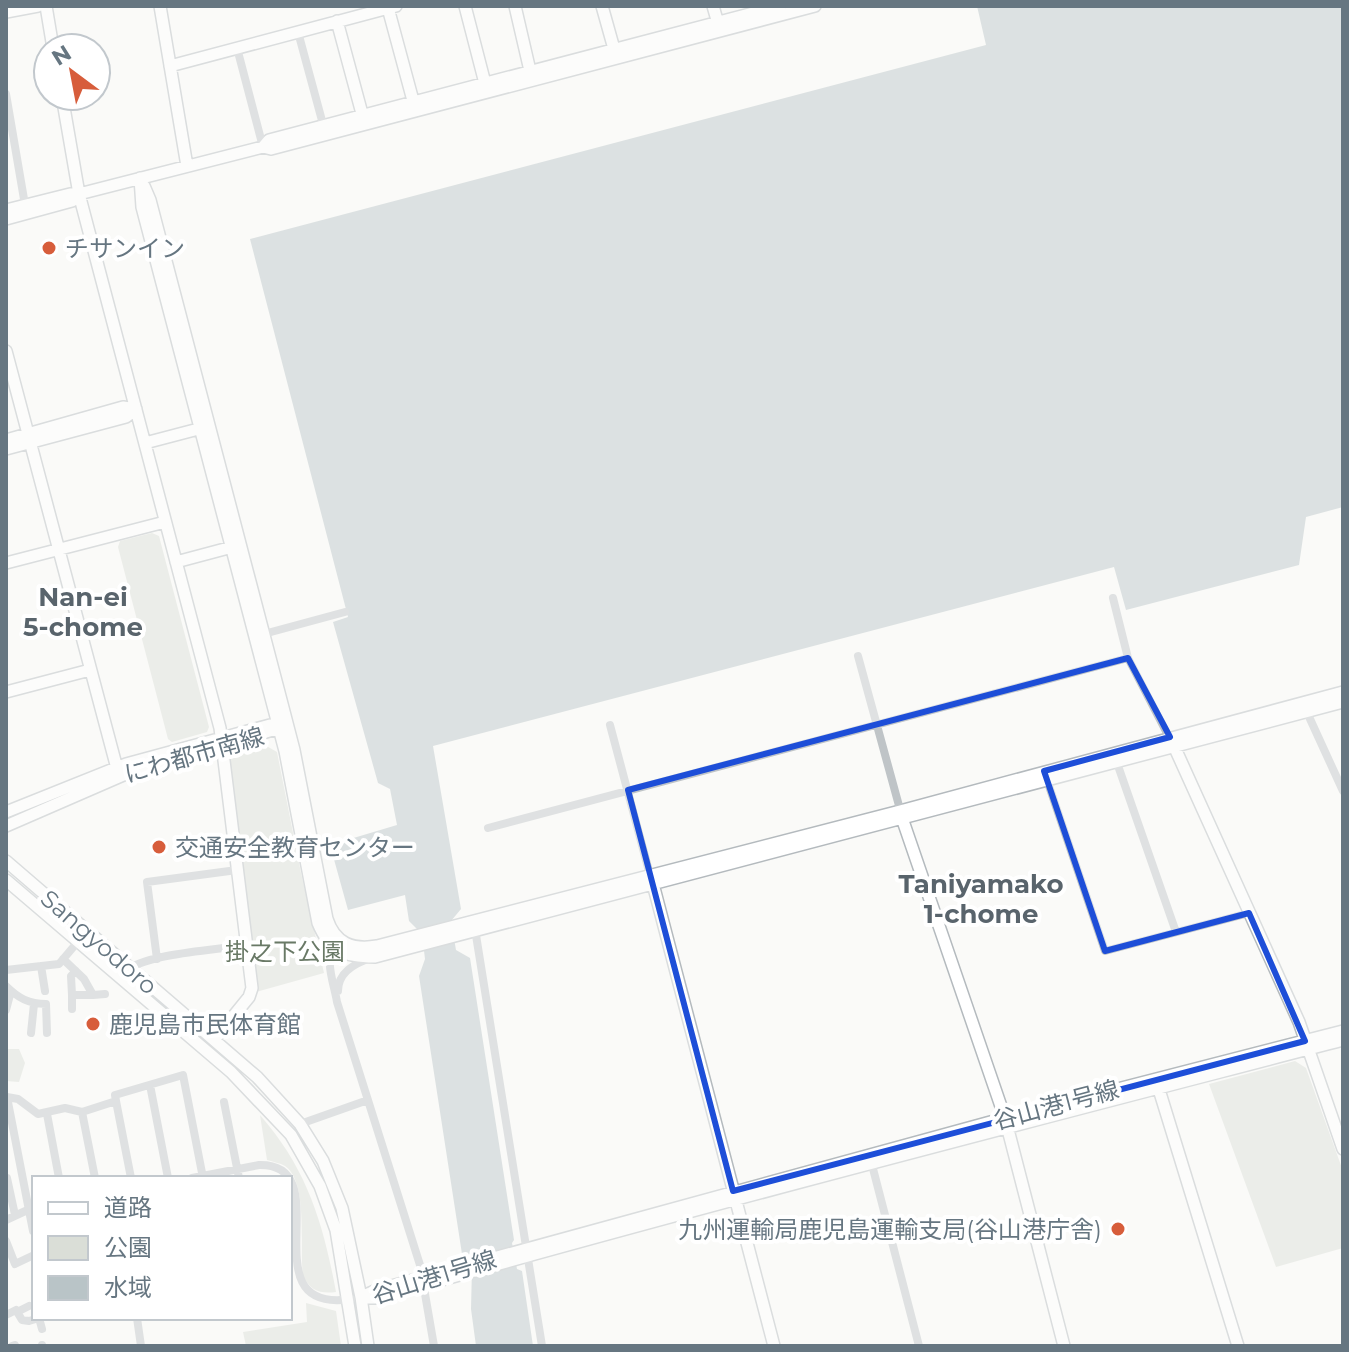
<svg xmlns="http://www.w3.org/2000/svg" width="1349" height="1352" font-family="Montserrat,'Noto Sans JP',sans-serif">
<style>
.green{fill:#daded7}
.water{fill:#b9c4c7}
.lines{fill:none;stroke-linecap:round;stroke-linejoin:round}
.secondary-casing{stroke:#b4babe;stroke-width:14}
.street{stroke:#bfc4c7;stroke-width:8}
.secondary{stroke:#fff;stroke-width:11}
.marked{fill:none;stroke:#1d4ed8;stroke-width:6;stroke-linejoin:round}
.poi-dot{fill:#d75d3b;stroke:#fff;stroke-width:3}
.labels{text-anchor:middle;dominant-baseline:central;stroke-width:8;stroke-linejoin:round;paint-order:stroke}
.poi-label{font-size:24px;fill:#667681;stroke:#fff;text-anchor:start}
.street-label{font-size:24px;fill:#667681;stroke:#fff}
.park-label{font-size:24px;fill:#697966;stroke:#fff}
.neighbourhood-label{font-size:26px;font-weight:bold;fill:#59646c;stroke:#fff}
</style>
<rect width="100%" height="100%" fill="#fafaf8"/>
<!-- green -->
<path class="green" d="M152 533 159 536 209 727 207 732 172 742 168 739 118 547 120 541Z
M263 744 277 752 301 873 324 973 256 992 228 758 234 752Z
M6 1049H19L25 1063 19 1082 6 1081Z
M1295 1061 1306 1068 1343 1171V1248L1276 1267 1209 1084Z
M260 1115C307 1169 323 1222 336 1292 320 1294 311 1291 303 1276 299 1250 309 1182 285 1166 280 1163 273 1162 267 1160Z
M306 1303 336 1311 341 1346H246L243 1332 307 1322Z"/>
<!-- water -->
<path class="water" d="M977 6H1343V507L1306 517 1299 565 1126 610 1114 567 433 746 461 909 451 921 456 950 470 958 514 1240 512 1243 517 1269 522 1271 533 1346H476L471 1309 472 1268 462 1254 419 976 425 959 422 934 409 921 405 895 348 910 330 845 397 825 390 789 378 783 333 622 348 617 250 239 986 45Z"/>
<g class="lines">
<defs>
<path id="secondary" d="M46 6 53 48
M160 6 187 166
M465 6 487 91
M515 6 531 75
M602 6 616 56
M713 6 719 27
M388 8 415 108
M6 12 38 6
M337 21 364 121
M170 66 396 6
M62 96 79 194 220 728 252 988 249 997 214 1040
M263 147 269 140 780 6
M140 178 142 207 285 751 318 923C330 952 345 957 375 957L1343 702
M144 186 150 200 281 700 294 750 327 919C335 944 353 950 377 946L900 811 1343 692
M6 210 70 194H79L263 147 271 149 815 6
M6 219 72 201 79 194
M6 351 119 776
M6 440 123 407 136 409
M145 443 206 427
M6 449 126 417 136 409
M176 562 236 546
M6 563 165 522
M6 692 90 670
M1174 746 1299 1022 1343 1149
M6 812 126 764 270 725
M902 818 1005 1118 1064 1346
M6 826 128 773 283 727
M6 861 257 1077 300 1124 323 1161 342 1208 361 1297 368 1346
M6 880 231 1072 291 1135 320 1186 336 1230 355 1346
M653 884 774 1346
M1157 1083 1238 1346
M361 1297 377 1290 1005 1118 1343 1031
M366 1298H378C698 1207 1021 1124 1343 1040"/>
</defs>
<!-- secondary casing -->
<use href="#secondary" class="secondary-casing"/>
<!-- street -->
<path class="street" d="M298 32 324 128
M237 48 263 147
M6 94 25 205
M1113 598 1128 658 1171 741
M260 635 345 612
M858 656 901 813
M1305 708 1343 791
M610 725 651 879
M1116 760 1176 932
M1047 780 1105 951 1249 913
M488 828 1128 658
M475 929 542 1346
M336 943C323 959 334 983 337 1002L420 1265 434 1346
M63 959 84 979 93 995 105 994
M157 959 147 882 237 870
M41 966 45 991
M129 969C152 953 217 950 246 945
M6 970 59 964 81 938
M6 986C18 998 29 1004 46 1004L47 1033
M338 991C338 973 355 963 371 958
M72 995 71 976 76 971
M72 1009V995H93
M6 1010 11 991
M31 1033 34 1004
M150 1085 168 1178
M116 1101 131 1178
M224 1102 239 1178
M82 1112 95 1178
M47 1114 59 1178
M300 1124 368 1100
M871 1161 919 1346
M7 1178 15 1215
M192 1178 259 1165C342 1163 245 1315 351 1299
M6 1220 34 1207
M33 1231 7 1097 18 1099 38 1114 65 1108 82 1112 116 1101 115 1095 183 1075 203 1178
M6 1241 15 1264 34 1255
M17 1312 29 1306
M6 1315 16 1310 22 1320 29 1321 39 1318 42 1329
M137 1318 141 1346
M42 1345V1346
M12 1346 15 1345"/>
<!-- secondary -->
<use href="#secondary" class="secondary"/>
</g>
<!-- marked area -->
<path d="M0 0H1349V1352H0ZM1128 658 1170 737 1044 771 1105 951 1249 913 1305 1041 733 1191 628 790Z" fill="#fafaf8" fill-opacity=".55" fill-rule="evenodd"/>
<path class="marked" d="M1128 658 1170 737 1044 771 1105 951 1249 913 1305 1041 733 1191 628 790Z"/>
<!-- markers -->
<g class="poi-dot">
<circle cx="49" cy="248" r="8"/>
<circle cx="159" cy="847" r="8"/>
<circle cx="93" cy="1024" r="8"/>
<circle cx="1118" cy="1229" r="8"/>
</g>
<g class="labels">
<!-- poi labels -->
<g class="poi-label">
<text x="65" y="248">チサンイン</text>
<text x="175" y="847">交通安全教育センター</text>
<text x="109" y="1024">鹿児島市民体育館</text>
<text x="1102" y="1229" text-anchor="end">九州運輸局鹿児島運輸支局(谷山港庁舎)</text>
</g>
<!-- street labels -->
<g class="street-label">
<text transform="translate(194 755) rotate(-16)">にわ都市南線</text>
<text transform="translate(99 942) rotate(41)">Sangyodoro</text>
<text transform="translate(1056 1105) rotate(-15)">谷山港1号線</text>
<text transform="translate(434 1277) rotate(-17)">谷山港1号線</text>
</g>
<!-- park labels -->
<g class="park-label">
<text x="285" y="951">掛之下公園</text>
</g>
<!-- neighbourhood labels -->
<g class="neighbourhood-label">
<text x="83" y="597">Nan-ei<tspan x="83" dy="30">5-chome</tspan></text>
<text x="981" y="884">Taniyamako<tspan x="981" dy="30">1-chome</tspan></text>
</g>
</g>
<!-- border -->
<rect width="1349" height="1352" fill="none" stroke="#667681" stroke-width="16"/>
<!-- legend -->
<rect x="32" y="1176" width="260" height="144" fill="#ffffff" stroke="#c2c8cd" stroke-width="2"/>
<rect x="48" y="1202" width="40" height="12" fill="#ffffff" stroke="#c2c8cd" stroke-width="2"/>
<text x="104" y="1216" font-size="24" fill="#667681">道路</text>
<rect x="48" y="1236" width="40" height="24" fill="#daded7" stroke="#c2c8cd" stroke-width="2"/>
<text x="104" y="1256" font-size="24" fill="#667681">公園</text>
<rect x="48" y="1276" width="40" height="24" fill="#b9c4c7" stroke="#c2c8cd" stroke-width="2"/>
<text x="104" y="1296" font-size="24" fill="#667681">水域</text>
<!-- north arrow -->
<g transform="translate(72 72) rotate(328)"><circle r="38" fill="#ffffff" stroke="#c2c8cd" stroke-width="2"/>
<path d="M0-6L14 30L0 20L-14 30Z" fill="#d75d3b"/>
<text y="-12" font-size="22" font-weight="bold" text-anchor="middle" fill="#667681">N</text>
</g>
</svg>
